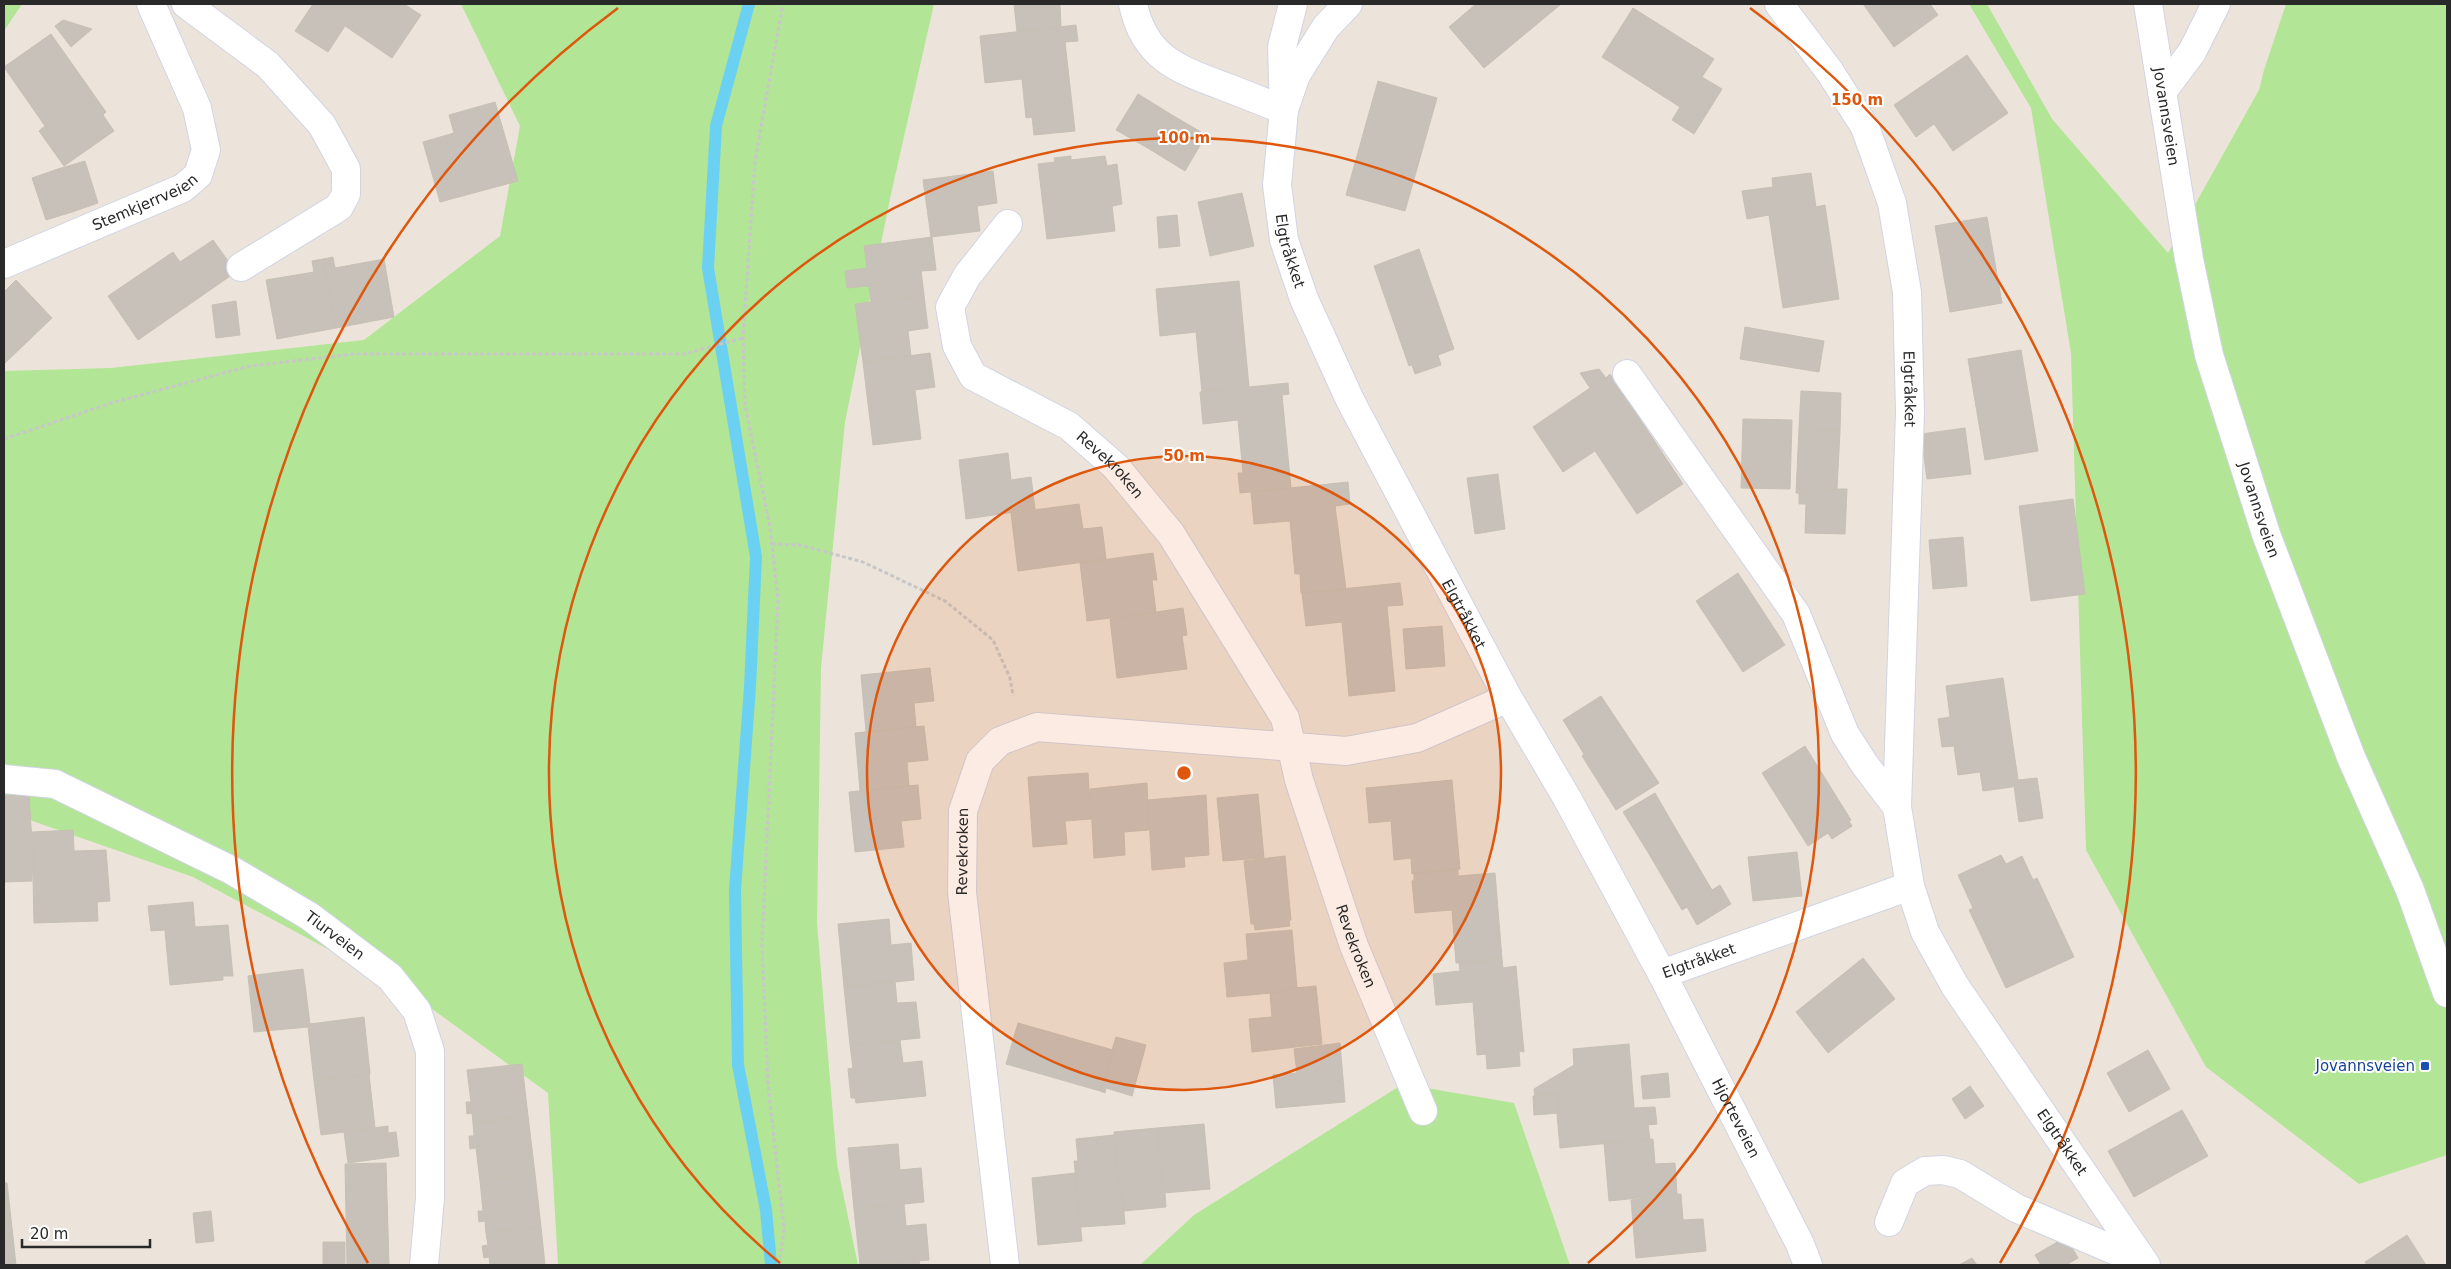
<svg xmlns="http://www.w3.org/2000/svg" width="2451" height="1269" font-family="'DejaVu Sans',sans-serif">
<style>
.green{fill:#b2e595}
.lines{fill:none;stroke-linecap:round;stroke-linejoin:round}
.stream{stroke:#6ad1f2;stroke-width:12}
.building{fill:#c7c1ba;stroke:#c7c0b4}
.street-casing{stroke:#d0d4e3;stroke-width:30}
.secondary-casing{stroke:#d0d4e3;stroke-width:30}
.path{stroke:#c7c7c7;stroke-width:3;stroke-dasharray:4 2.5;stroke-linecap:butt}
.street{stroke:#fff;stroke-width:28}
.secondary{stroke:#fff;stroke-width:28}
.ring{fill:none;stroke:#de570d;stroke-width:2.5}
.transit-dot{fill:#1a4fb4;stroke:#fff;stroke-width:2}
.labels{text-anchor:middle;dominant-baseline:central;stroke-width:4;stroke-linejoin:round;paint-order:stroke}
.street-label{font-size:15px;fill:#292929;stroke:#fff}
.transit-label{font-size:15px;fill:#164399;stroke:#fff;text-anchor:end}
.centre{fill:#de570d;stroke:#fff;stroke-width:2.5}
.ring-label{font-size:15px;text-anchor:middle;font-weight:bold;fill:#de570d;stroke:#fff;stroke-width:4;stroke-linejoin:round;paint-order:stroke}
</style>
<rect width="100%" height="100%" fill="#ece4da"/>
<!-- green -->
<path class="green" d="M4 4H22L4 31Z
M461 4H934L891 194 845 422 821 668 817 923 837 1164 858 1265H558L548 1093 410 993 193 877 4 811V371L111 368 364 340 500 236 520 126Z
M1969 4H1987L2052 119 2168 253 2259 90 2264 70 2286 4H2447V1155L2359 1184 2206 1067 2086 850 2071 353 2031 108Z
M1403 1084 1514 1103 1570 1265H1140L1194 1215Z"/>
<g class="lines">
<!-- stream -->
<path class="stream" d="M749 4 716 126 708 268 756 557 750 687 735 890 738 1065 766 1210 771 1265"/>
</g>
<!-- building -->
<path class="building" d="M313 4H404L421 15 392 58 345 26 328 52 295 31Z
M1014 4H1060L1061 27 1017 32Z
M1476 4H1559L1560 5 1484 68 1449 27Z
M1863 4H1930L1938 15 1894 47Z
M1633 8 1714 59 1702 77 1722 89 1694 134 1672 120 1680 107 1602 57Z
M63 20 92 29 71 47 55 26Z
M1076 25 1078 41 1065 42 1075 131 1034 135 1032 117 1026 118 1022 79 985 83 980 36Z
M51 34 106 112 103 115 114 131 64 166 39 131 45 126 4 67Z
M1967 55 2008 113 1953 151 1934 124 1916 137 1894 105Z
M1378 81 1437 98 1405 211 1346 195Z
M1138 94 1172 115 1151 150 1116 130Z
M495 102 518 181 440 202 423 142 454 133 449 115Z
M1172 115 1206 135 1185 171 1151 150Z
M1071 156V160L1105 156 1107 166 1117 164 1122 204 1112 206 1115 231 1047 239 1038 164 1055 162 1054 158Z
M85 161 98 203 72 212 58 169Z
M58 169 72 212 46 220 32 178Z
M993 171 997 203 977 206 980 231 931 237 923 180Z
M1811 173 1816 207 1825 205 1839 299 1783 308 1769 215 1747 219 1742 191 1773 187 1772 178Z
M1242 193 1254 246 1210 256 1198 202Z
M1177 215 1180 246 1159 248 1157 217Z
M1987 217 2002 303 1950 312 1935 226Z
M932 237 936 270 921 271 924 295 871 302 869 286 847 288 845 271 867 268 864 246Z
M213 240 236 272 138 340 108 296 173 252 180 262Z
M1419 249 1454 349 1438 355 1441 365 1415 374 1412 365 1409 366 1374 266Z
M333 257 335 268 384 259 394 317 336 328 323 259Z
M323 259 336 328 277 339 266 280 314 272 312 261Z
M16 280 52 318 4 364V292Z
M1239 281 1249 387 1202 392 1196 332 1160 336 1156 289Z
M924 295 928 328 908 331 911 356 863 362 855 304Z
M236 301 240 335 216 338 212 305Z
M1745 327 1824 341 1819 372 1740 359Z
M2021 350 2038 451 1985 460 1968 359Z
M930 353 935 387 915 390 921 439 873 445 863 362Z
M1599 369 1606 378 1610 374 1683 484 1637 514 1595 451 1563 472 1533 427 1590 388 1580 373Z
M1288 383 1289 394 1282 395 1291 488 1240 493 1238 473H1243L1238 420 1203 424 1200 392Z
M1801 391 1841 393 1840 431 1799 429Z
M1743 419 1792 420 1790 489 1741 488Z
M1965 428 1971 474 1927 479 1921 434Z
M1799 429 1840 431 1837 489H1822V494L1796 493Z
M1008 453 1011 480 1031 477 1035 509 966 519 959 460Z
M1498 474 1505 529 1475 534 1467 478Z
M1348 482 1350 504 1335 506 1346 589 1301 593 1300 574H1295L1290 521 1254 524 1251 492Z
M1822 489H1847L1845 534 1805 533 1806 504H1799V493L1822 494Z
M2073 499 2085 594 2031 601 2019 506Z
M1079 504 1083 529 1102 527 1106 559 1018 571 1011 513Z
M1963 537 1967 586 1933 589 1929 540Z
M1153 553 1157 580H1152L1156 612 1087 621 1080 563Z
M1738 573 1785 645 1743 672 1696 601Z
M1400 583 1403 605 1387 606 1395 691 1349 696 1342 622 1306 626 1302 593Z
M1183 608 1187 635 1182 636 1187 669 1117 678 1110 619Z
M1442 626 1445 666 1406 669 1403 629Z
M930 668 934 701 914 703 916 727 866 732 861 675Z
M2003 678 2019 786 1983 791 1980 772 1958 775 1954 746 1942 747 1938 719 1950 717 1946 686Z
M1601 696 1659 783 1616 810 1582 756 1584 754 1563 720Z
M924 726 928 760 907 762 909 786 860 791 855 733Z
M1805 746 1851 820 1849 821 1852 826 1832 839 1828 833 1808 846 1762 773Z
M1088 773 1091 819 1065 821 1067 844 1033 847 1028 777Z
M2037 778 2043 818 2019 822 2014 786H2019L2018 780Z
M1452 780 1460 869 1412 874 1411 858 1394 860 1391 821 1369 823 1366 788Z
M1147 783 1149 830 1124 832 1125 855 1094 858 1090 789Z
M918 785 921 819 901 821 904 847 855 852 849 792Z
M1655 793 1677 831 1646 849 1623 812Z
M1258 794 1264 858 1223 861 1217 798Z
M29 795 34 873H32V881L4 882V796Z
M1206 795 1209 855 1184 857 1185 867 1152 870 1148 800Z
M73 830 74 851 106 850 110 901 97 902 98 921 34 923 32 832Z
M1677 831 1712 890 1720 885 1731 904 1697 925 1687 907 1682 910 1646 849Z
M1797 852 1802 896 1753 901 1748 857Z
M2001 855 2006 864 2022 856 2033 880 2037 878 2074 957 2006 988 1969 910 1973 908 1958 875Z
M1285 856 1291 920 1289 921 1290 926 1255 930 1254 924H1251L1244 861Z
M1458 869V876L1495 873 1502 959 1456 963 1452 910 1415 913 1412 881 1414 880V873Z
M193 902 195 927 228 925 233 976H223V980L170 985 165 930 151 931 148 906Z
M889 919 891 945 911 943 914 980 844 987 838 924Z
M1292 930 1297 988 1284 989V992L1227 997 1224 963 1248 960 1246 934Z
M1863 958 1895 999 1828 1053 1796 1012Z
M1502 959 1503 968 1516 966 1524 1052 1519 1051 1520 1066 1487 1069 1486 1054 1477 1055 1473 1002 1436 1005 1433 974 1460 971 1459 962Z
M303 969 310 1024 308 1027 254 1032 248 976Z
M895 981 897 1003 916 1002 920 1038 850 1045 844 987Z
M1316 986 1322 1044 1252 1052 1249 1019 1272 1017 1270 993 1284 992V989Z
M364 1017 370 1074 314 1081 308 1027 310 1024Z
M1018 1023 1113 1050 1100 1091 1006 1064Z
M1116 1037 1146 1045 1132 1096 1106 1088 1105 1093 1100 1091Z
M900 1040 903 1063 922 1061 926 1096 856 1103 855 1098H851L848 1069 853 1068 850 1045Z
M1340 1043 1345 1102 1276 1108 1273 1075 1297 1073 1294 1049Z
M1629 1044 1634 1108 1655 1107 1657 1124 1648 1125 1650 1139 1560 1148 1557 1114 1560 1113 1558 1094 1535 1097 1534 1089 1574 1065 1573 1049Z
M2148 1050 2170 1089 2129 1112 2107 1073Z
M522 1064 528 1116 473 1123 472 1113 467 1114 466 1102H471L467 1070Z
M1668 1073 1670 1097 1643 1099 1641 1076Z
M369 1074 375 1128 321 1135 314 1081Z
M1970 1086 1984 1106 1965 1119 1952 1099Z
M1558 1094 1560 1113 1534 1115 1533 1096Z
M2182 1110 2208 1156 2134 1197 2108 1151Z
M528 1116 535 1174 480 1181 476 1148 470 1149 469 1136H474L473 1123Z
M1204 1124 1210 1189 1163 1193 1157 1128Z
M388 1126V1133L396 1132 399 1156 348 1163 344 1132Z
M1157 1128 1163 1193H1165L1166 1207 1123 1211 1122 1189H1119L1114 1132Z
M1114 1135 1119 1189H1122L1125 1224 1081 1227 1074 1161H1078L1076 1139Z
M1653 1139 1655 1164 1675 1163 1677 1194 1609 1201 1604 1143Z
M898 1144 900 1170 921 1168 924 1202 854 1209 848 1148Z
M386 1163 389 1265H347L345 1164Z
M1075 1173 1082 1241 1038 1245 1032 1178Z
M535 1174 541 1227 486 1233 485 1221 479 1222 478 1211H483L480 1181Z
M4 1183H7L13 1237 4 1238Z
M1677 1194H1681L1683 1220 1703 1219 1706 1251 1636 1258 1631 1200Z
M904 1204 906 1226 926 1224 929 1260 860 1265 854 1209Z
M211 1211 214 1241 196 1243 193 1213Z
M541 1227 545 1265H487H490L489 1257 484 1258 482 1246 488 1245 486 1233Z
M2407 1235 2426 1265H2367L2365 1262Z
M13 1237 16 1265H4V1238Z
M2066 1237 2078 1258 2066 1265H2041L2035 1255Z
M323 1242H345V1265H323Z
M1972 1258 1977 1265H1959Z
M919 1261 920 1265H871Z"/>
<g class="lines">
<defs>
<g id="street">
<path d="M186 4 268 65 322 125 346 169V194L339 207 241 267"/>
<path d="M1133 4C1144 57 1177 69 1223 86 1244 94 1264 102 1284 110L1282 47 1293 4"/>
<path id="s1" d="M1348 4 1326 27 1296 75 1284 110 1277 185 1284 240 1304 299 1350 400 1507 696 1567 798 1662 974 1910 886"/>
<path id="s2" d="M1779 4 1830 72 1865 127 1892 203 1907 292 1910 412 1897 807 1910 886 1925 932 1955 986 2146 1265"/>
<path d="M2162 92 2192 52 2216 4"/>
<path id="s3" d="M1008 224 967 276 950 307 957 346 973 376 1069 426 1116 467 1171 534 1285 718 1299 780 1354 946 1423 1111"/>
<path id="s4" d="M4 264 183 188 198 175 206 150 197 108 151 4"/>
<path d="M1627 374 1796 614 1845 734 1865 765 1897 807"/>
<path id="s5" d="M4 779 55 784 231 870 309 916 390 977 417 1011 430 1051V1198L424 1265"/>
<path id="s6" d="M1662 974 1800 1244 1808 1265"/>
<path d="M1889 1222 1905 1183 1925 1171 1943 1170 1960 1174 2016 1208 2142 1262"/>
<path id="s7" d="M1005 1265 962 892 963 811 980 761 1000 741 1037 727 1346 751 1417 738 1499 702 1507 696"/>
</g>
<g id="secondary">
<path id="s8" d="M2148 4 2189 259 2209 355 2266 534 2351 757 2410 890 2447 993"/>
</g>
</defs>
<!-- street casing -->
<use href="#street" class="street-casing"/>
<!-- secondary casing -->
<use href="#secondary" class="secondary-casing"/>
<!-- path -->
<path class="path" d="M4 439 111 403 250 366 354 354H684L743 338
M772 544 800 545 863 562 945 601 993 640 1010 678 1013 696
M779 1265 784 1229 768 1084 762 945 778 600 770 527 745 405 743 338 755 160 783 4"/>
<!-- street -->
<use href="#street" class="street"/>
<!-- secondary -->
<use href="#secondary" class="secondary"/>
</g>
<!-- distance rings -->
<circle cx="1184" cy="773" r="317" fill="#de570d" fill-opacity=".12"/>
<g class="ring">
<circle cx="1184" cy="773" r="317"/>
<path d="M780 1263A635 635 0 1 1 1588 1263"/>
<path d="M368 1263A952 952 0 0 1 618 8M1750 8A952 952 0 0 1 2000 1263"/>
</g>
<!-- markers -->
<rect class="transit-dot" x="2420" y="1061" width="10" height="10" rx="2.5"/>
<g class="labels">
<!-- street labels -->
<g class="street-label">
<text stroke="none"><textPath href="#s8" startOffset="114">Jovannsveien</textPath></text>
<text stroke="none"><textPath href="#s4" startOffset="154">Stemkjerrveien</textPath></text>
<text stroke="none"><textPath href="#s1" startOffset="268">Elgtråkket</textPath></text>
<text stroke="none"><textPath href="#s2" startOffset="418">Elgtråkket</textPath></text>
<text stroke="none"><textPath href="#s3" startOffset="340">Revekroken</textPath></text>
<text stroke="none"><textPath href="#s8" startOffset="519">Jovannsveien</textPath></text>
<text stroke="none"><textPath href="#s1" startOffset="672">Elgtråkket</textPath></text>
<text stroke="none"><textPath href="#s7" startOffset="416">Revekroken</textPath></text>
<text stroke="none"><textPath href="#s5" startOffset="370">Tiurveien</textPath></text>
<text stroke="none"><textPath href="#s3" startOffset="888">Revekroken</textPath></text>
<text stroke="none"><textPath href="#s1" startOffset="1122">Elgtråkket</textPath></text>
<text stroke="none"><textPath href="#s6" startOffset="162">Hjorteveien</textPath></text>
<text stroke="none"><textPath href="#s2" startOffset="1216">Elgtråkket</textPath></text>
</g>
<!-- transit labels -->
<g class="transit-label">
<text x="2415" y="1066">Jovannsveien</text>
</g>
</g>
<circle cx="1184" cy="773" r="8" class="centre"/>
<g class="ring-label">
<text x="1857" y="105">150 m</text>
<text x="1184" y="143">100 m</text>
<text x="1184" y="461">50 m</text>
</g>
<!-- border -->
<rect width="2451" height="1269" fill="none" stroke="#292929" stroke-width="10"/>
<!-- scale -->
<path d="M22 1239v8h128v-8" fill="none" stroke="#292929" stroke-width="2.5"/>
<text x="30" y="1239" font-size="15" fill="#292929" stroke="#ffffff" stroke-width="4" paint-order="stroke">20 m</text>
</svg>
